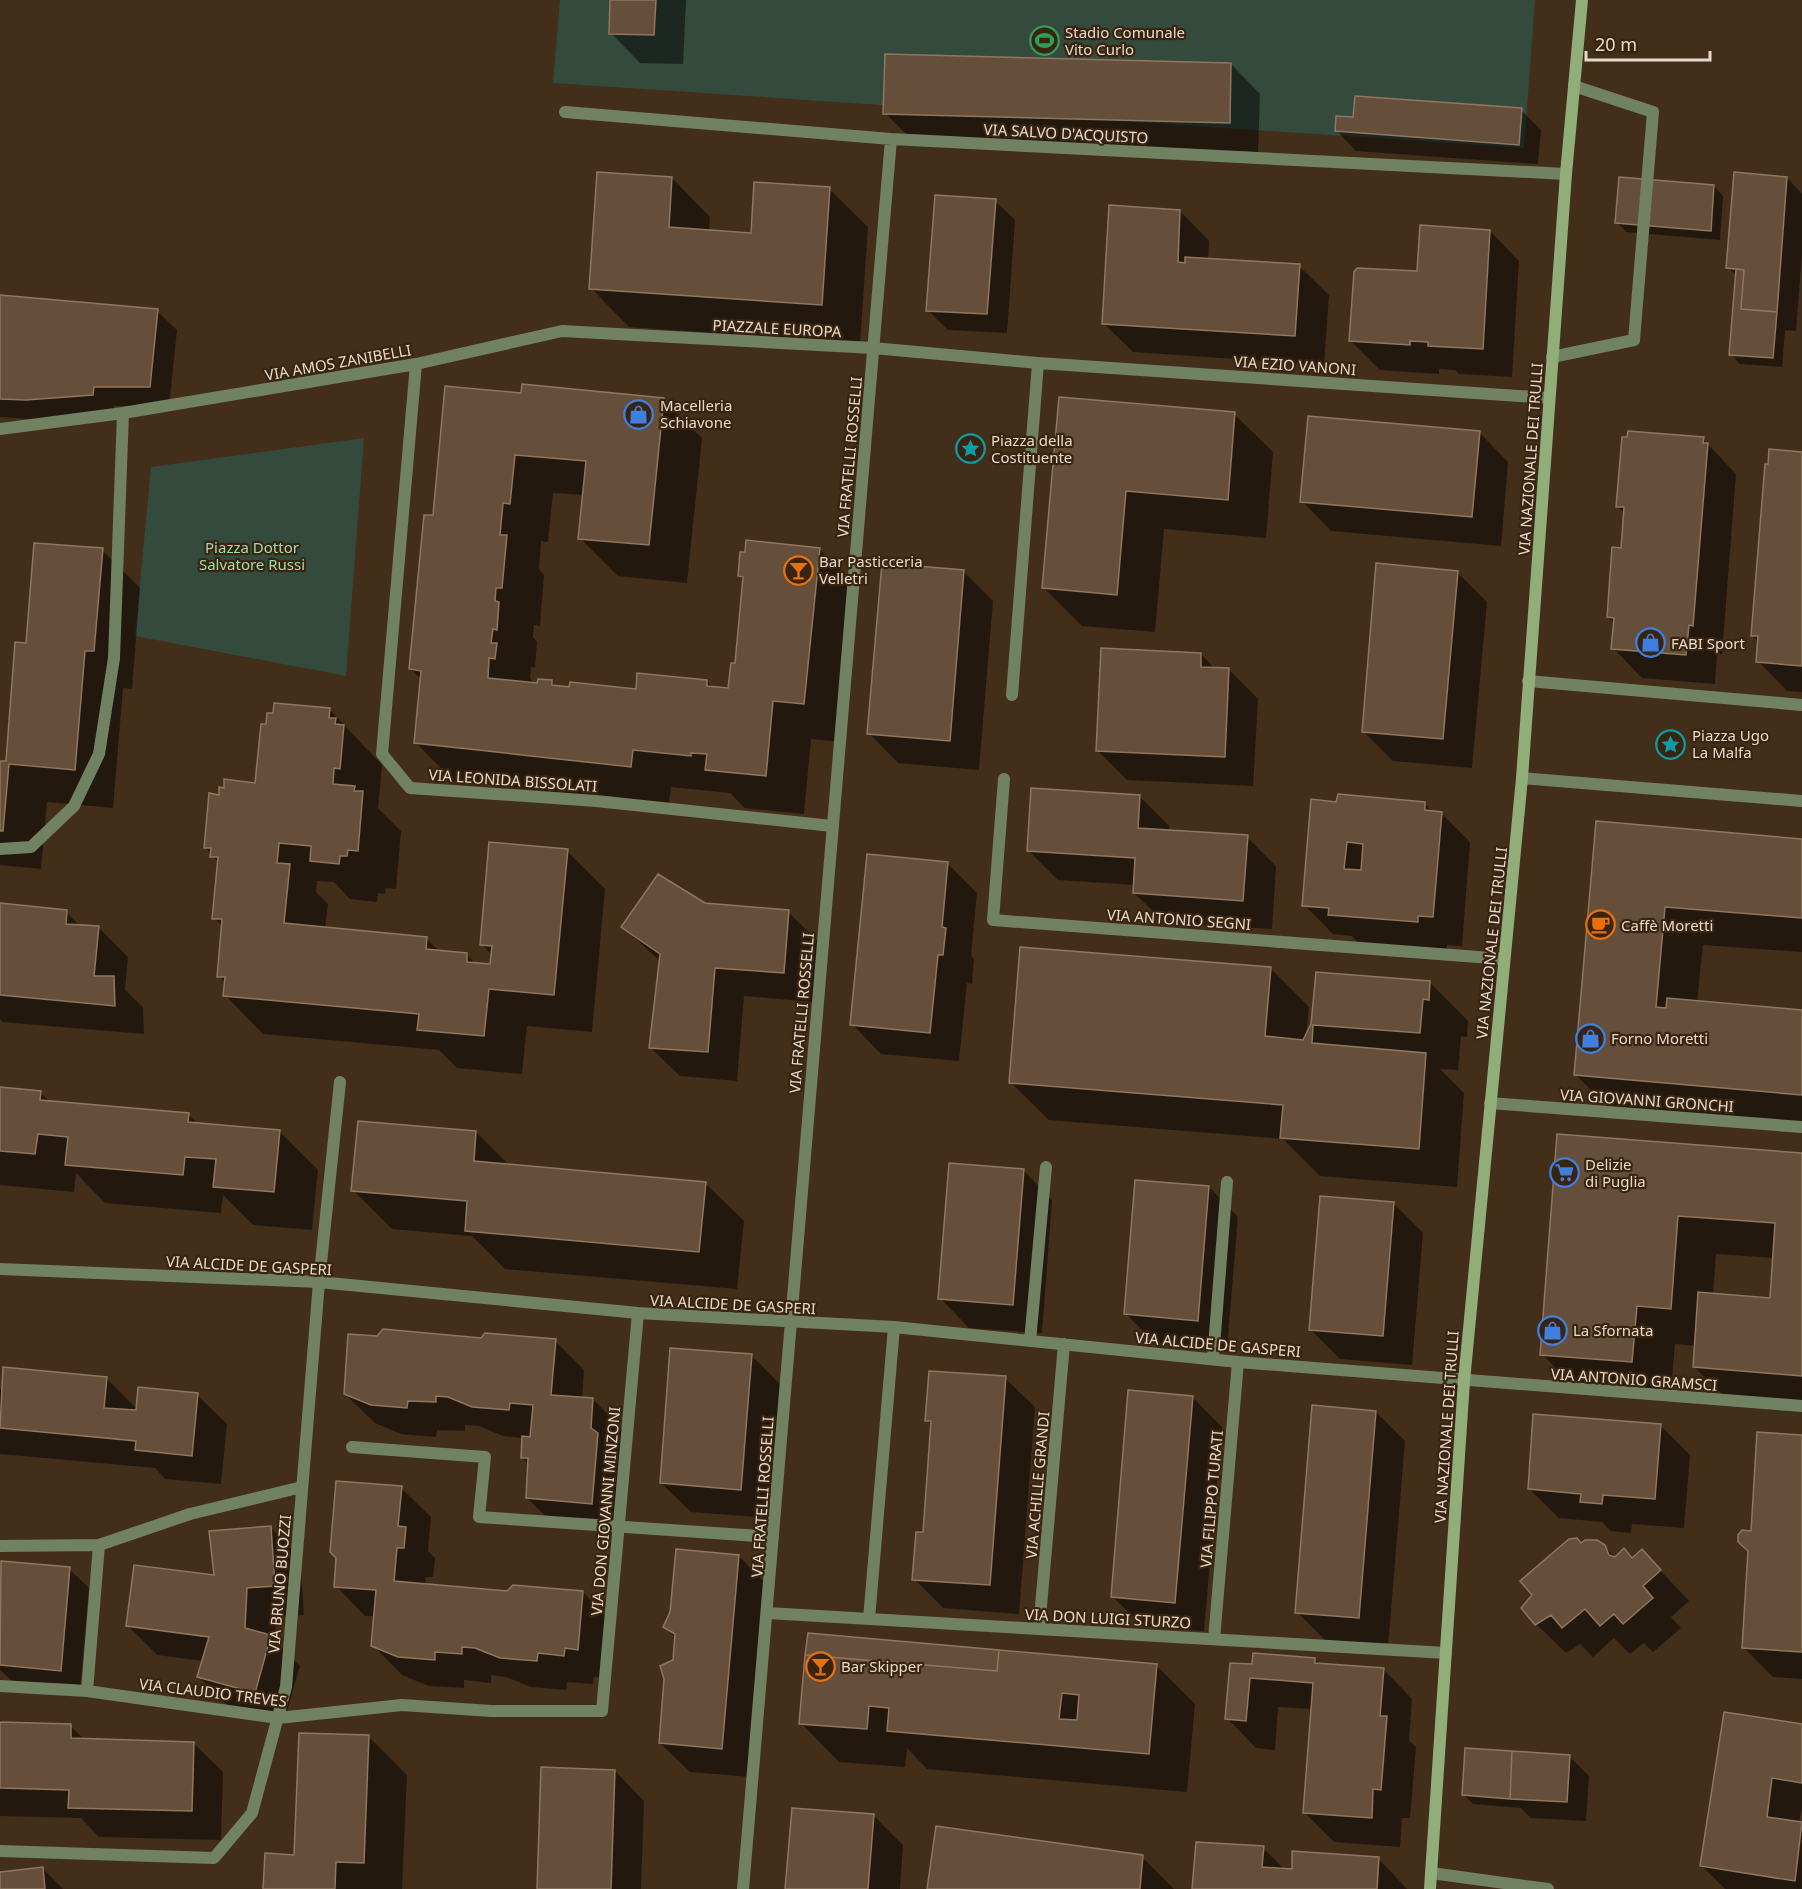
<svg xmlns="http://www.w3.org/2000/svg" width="1802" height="1889" font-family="'Noto Sans',sans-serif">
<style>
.green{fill:#344a3c}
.shadow{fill:#0007;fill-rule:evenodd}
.building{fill:#664f3a;stroke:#8f765f;stroke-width:1.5;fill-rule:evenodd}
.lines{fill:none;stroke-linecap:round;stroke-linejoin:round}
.lane{stroke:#708261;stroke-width:12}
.street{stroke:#708261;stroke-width:12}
.secondary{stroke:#91ae7a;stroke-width:12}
.labels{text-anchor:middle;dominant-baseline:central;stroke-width:4.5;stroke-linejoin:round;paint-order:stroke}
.poi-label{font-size:15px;fill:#e7d9cd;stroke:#39240f;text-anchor:start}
.street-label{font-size:15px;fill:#e7d9cd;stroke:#39240f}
.park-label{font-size:15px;fill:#9cddb4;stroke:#39240f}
</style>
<rect width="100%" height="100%" fill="#432e19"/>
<!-- green -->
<path class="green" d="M560 0H1535L1524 148 553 83Z
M364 438 346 676 135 636 151 467Z"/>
<!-- shadow -->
<path class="shadow" d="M612 0H686L683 64 640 63 611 33Z
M1231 64 1260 94 1258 152 914 142 885 113Z
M1521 110 1541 130 1538 164 1356 151 1337 131 1355 119Z
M672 178 710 217 709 231 752 234 829 189 868 227 860 343 629 327 591 288Z
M1787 178 1802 194V253L1796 331 1785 330 1782 367 1740 364 1731 354 1737 277 1728 267Z
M1714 186 1723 196 1720 240 1627 232 1617 223Z
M995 201 1015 220 1007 333 948 330 928 310Z
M1180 211 1209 241 1208 260 1299 266 1329 295 1324 365 1133 352 1103 323Z
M1490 231 1519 261 1512 377 1459 374 1455 370 1439 369V374L1380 370 1351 341 1418 273Z
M0 296 157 311 177 330 169 406H114L112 414 46 420 0 417Z
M523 395 663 400 702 438 687 583 618 576 580 538 584 495 553 493 548 542 541 541 539 569 544 575 540 626 534 625 533 637 537 642 535 668 531 667 530 678 534 684 552 682 557 687 637 690 707 681 713 688 730 689 736 664 744 581 739 576 819 549 857 587 842 742 811 739 804 814 745 808 730 793 671 787 669 804 454 781 415 742 422 680 411 669 434 517Z
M1060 399 1234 414 1273 452 1266 538 1164 529 1155 632 1082 626 1044 588Z
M1479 432 1508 462 1501 546 1331 531 1302 501Z
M1703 439 1736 474 1722 654H1717L1715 684 1642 678 1613 648 1615 623 1608 617 1623 550 1625 514 1618 507Z
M1802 454V692L1787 691 1758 661 1759 642 1752 635Z
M102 550 140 588 132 689 123 688 113 808 47 802 41 869 0 865V762L7 763Z
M964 572 993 601 979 770 898 763 869 733Z
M1457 572 1487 602 1472 768 1393 761 1363 731Z
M1201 654 1215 669 1229 670 1258 699 1253 786 1127 780 1097 750Z
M329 709 382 765 378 808 401 831 396 889 386 888 385 894 378 893 377 902 350 899 334 882 317 881 316 892 328 904 325 928 426 938 440 952 466 954 476 964 492 966 493 956 482 944 567 851 605 889 592 1032 527 1026 522 1074 457 1068 439 1050 263 1034 225 995 226 983 219 976 223 927 214 918 219 863 205 847 220 796 257 784Z
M1140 797 1169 826V832L1247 837 1276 866 1272 929 1164 922 1134 893 1135 885 1058 880 1028 850Z
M1337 803H1424L1433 812 1441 813 1470 842 1462 946 1447 945V951L1359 944 1352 936 1333 934 1304 905Z
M1597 823 1802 840V952L1703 945 1697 1003 1802 1012V1129L1614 1113 1576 1075Z
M947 863 977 893 971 955 974 959 972 984 967 983 959 1061 881 1054 852 1024Z
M0 904 66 912 80 926 98 927 128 957 125 990 143 1007 144 1034 2 1022 0 1019Z
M704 905 788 912 818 941 812 1002 744 996 737 1081 680 1076 650 1047 661 962 623 927Z
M1270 968 1309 1007 1306 1036 1313 1024 1430 983 1468 1021 1467 1037 1461 1036 1458 1070 1440 1069 1464 1093 1457 1187 1320 1176 1283 1139 1049 1120 1010 1082Z
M0 1089 40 1092 50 1102 188 1114 198 1124 279 1131 318 1170 312 1230 253 1225 223 1195 221 1213 105 1203 76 1173 74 1192 0 1185Z
M476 1132 510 1166 705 1183 744 1221 737 1289 505 1269 472 1236 392 1229 353 1190Z
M1559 1136 1802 1155V1411L1733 1405 1694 1367 1696 1346 1675 1344 1670 1400 1580 1393 1542 1354ZM1716 1254 1774 1258 1771 1299 1713 1295Z
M1023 1170 1052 1200 1042 1333 969 1328 940 1298Z
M1209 1187 1238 1217 1227 1349 1155 1343 1125 1313Z
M1393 1203 1423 1233 1412 1365 1340 1359 1311 1330Z
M482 1339 555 1341 584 1370 582 1399H593L622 1429 621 1533 557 1527 527 1498 530 1465 522 1457 524 1438 503 1436 479 1426 465 1425V1431L437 1430 436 1437 401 1434 375 1423 345 1394Z
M752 1356 781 1385 770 1518 691 1512 661 1483Z
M106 1378 137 1409 197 1395 227 1424 221 1484 165 1479 155 1468 0 1454V1389L2 1391Z
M1005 1378 1035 1407 1019 1614 943 1608 914 1579 925 1534 932 1426 927 1420Z
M1192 1397 1222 1427 1204 1631 1142 1626 1113 1597Z
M1376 1412 1405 1441 1388 1647 1326 1641 1297 1612Z
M1661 1426 1690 1455 1684 1528 1632 1524 1631 1533 1611 1531 1602 1522 1559 1518 1529 1489Z
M1802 1437V1679L1773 1677 1743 1647 1752 1532Z
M401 1488 431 1517 428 1551 435 1558 433 1577H426L425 1585 507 1592H583L612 1622 607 1678 594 1677 593 1684 567 1682 566 1690 531 1687 506 1677 491 1675V1683L464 1680V1688L429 1686 402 1675 373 1646 375 1616H365L336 1586Z
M271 1528 300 1557 304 1615 276 1617 275 1641 300 1666 284 1722 228 1706 199 1677 203 1661 157 1655 128 1626 215 1577Z
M1582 1545 1604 1546 1616 1558 1633 1559 1642 1551 1689 1601 1671 1617 1681 1628 1653 1652 1644 1643 1630 1654 1614 1638 1593 1657 1580 1644 1566 1653 1536 1624Z
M739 1556 768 1586 751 1777 690 1772 660 1743 677 1639 665 1627Z
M3 1563 69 1569 89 1588 80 1689 14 1683 0 1670Z
M807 1655 1157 1666 1195 1704 1187 1792 927 1769 907 1748 905 1767 839 1762 801 1723Z
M1315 1659 1320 1664 1383 1669 1412 1699 1409 1741 1416 1747 1410 1818H1402L1400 1847 1334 1842 1304 1812 1312 1709 1278 1707 1275 1750 1256 1748 1227 1718 1253 1666Z
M0 1719 5 1724 70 1726 85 1740 193 1743 223 1772 221 1840 99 1837 81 1818 0 1816Z
M1802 1725V1807L1799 1823 1802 1824V1889H1725L1702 1866Z
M369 1737 407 1775 402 1889H265L296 1856Z
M1569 1756 1589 1776 1586 1821 1531 1818 1521 1808 1473 1804 1464 1795Z
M615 1771 644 1801 641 1889H538Z
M874 1816 903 1845 900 1889H787Z
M1263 1848 1285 1870 1378 1858 1407 1889H1194Z
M1142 1857 1174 1889H929Z
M43 1869 63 1889H0V1873Z"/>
<!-- building -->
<path class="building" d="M610 0H656L654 35 609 34Z
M885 54 1231 63 1230 123 883 114Z
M1355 96 1522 108 1519 145 1335 131 1336 116 1353 117Z
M597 172 672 177 669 227 751 233 754 182 830 187 822 305 589 289Z
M1734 172 1787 177 1777 312 1741 309 1744 270 1726 268Z
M1619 177 1714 185 1711 231 1615 223Z
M935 195 996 199 987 314 926 311Z
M1109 205 1180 210 1178 262 1185 263V257L1300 264 1295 336 1102 324Z
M1420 225 1490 230 1483 349 1428 346V342L1410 341V345L1349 341 1354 272 1357 268 1417 271Z
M1736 269 1744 270 1741 309 1777 312 1773 358 1729 355Z
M0 295 158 309 150 387H94L93 395 26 400 0 399Z
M522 384 664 398 649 545 578 539 586 461 515 455 510 504 503 503 500 535H507L502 588H496L495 601 499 602 497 630 493 629 491 643H497L495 659 489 658 488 678 537 683 538 679 552 680V685L569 687 570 682 636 689 637 673 707 680V686L728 688 731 663H735L743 577 738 576 740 552H745L746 540 820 548 804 704 773 701 766 776 705 770 707 754 691 753V756L633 750 631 767 414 743 421 671 409 669 424 515H433L445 386 521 393Z
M1059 397 1235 412 1228 500 1126 491 1117 595 1042 588Z
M1308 416 1480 431 1472 517 1300 502Z
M1628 431 1704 437 1703 443H1708L1693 626 1689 625 1686 655 1611 649 1614 618 1607 617 1612 547 1621 548 1624 507H1616L1622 437H1627Z
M1769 449 1802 452V666L1756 662 1758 636H1751L1765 464H1768Z
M34 543 103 548 94 651H85L75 770 9 764 3 831H0V761H6L15 642 26 643Z
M882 563 964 570 950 741 867 734Z
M1376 563 1458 571 1443 739 1362 732Z
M1101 648 1201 653V667L1229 668 1225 757 1096 751Z
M274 703 330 708 329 718H336L335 724 344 725 340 769 334 768 333 784 355 786 354 791H363L358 851 348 850 347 856H340L339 864 310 861 311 846 279 843 277 863 290 864 284 923 427 937 426 949 467 953V962L490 964 492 946 480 945 489 842 568 849 554 995 489 989 484 1036 417 1030 419 1014 223 996 225 977H217L222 919H212L218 857H210L211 848H204L209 793 219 795V787L224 788V779L255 783 261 724H266L267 713H273Z
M1031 788 1140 795 1138 828 1248 835 1243 901 1133 893 1135 858 1027 851Z
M1338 794 1425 802V810L1442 812 1433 917 1418 916V922L1328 915 1329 908 1302 906 1311 799 1336 802ZM1347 842 1363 844 1361 870 1344 869Z
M1596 821 1802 839V918L1665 907 1656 1007 1666 1008 1667 998 1802 1010V1095L1574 1075Z
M867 854 948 862 942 927 946 928 943 955H938L930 1033 850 1025Z
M658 874 705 903 789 910 784 973 715 968 708 1052 649 1048 660 954 621 927Z
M0 903 67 910 66 924 99 926 94 976H114L115 1006 0 995Z
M1020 947 1271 967 1265 1036 1303 1040 1311 1024 1316 972 1430 981 1429 1000 1423 999 1420 1033 1313 1025 1312 1043 1426 1053 1419 1149 1280 1138 1283 1105 1009 1083Z
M0 1087 41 1091 40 1100 189 1113 188 1122 280 1130 274 1192 213 1187 216 1159 185 1157 183 1175 65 1165 68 1137 38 1134 35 1154 0 1151Z
M358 1121 476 1131 474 1161 706 1182 699 1252 465 1231 467 1201 351 1191Z
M1557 1134 1802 1153V1376L1693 1367 1698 1292 1770 1298 1775 1223 1678 1216 1671 1309 1637 1306 1632 1362 1540 1355Z
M949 1163 1024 1169 1013 1305 938 1299Z
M1135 1180 1209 1186 1198 1321 1124 1314Z
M1320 1196 1394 1202 1383 1336 1309 1330Z
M383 1329 481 1338 485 1333 556 1339 551 1395 593 1398 591 1428 598 1433 592 1504 526 1498 528 1458H521L522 1436 530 1437 533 1405 510 1403 509 1410 472 1407 448 1397 436 1396V1402L408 1401 407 1408 371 1405 344 1394 348 1334 377 1336Z
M670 1348 752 1354 741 1490 660 1483Z
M3 1367 107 1377 104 1408 136 1410 138 1387 198 1393 192 1456 135 1450 136 1441 0 1428Z
M929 1371 1006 1376 990 1585 912 1580 916 1532H923L931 1421H925Z
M1128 1390 1193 1396 1175 1603 1111 1597Z
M1312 1405 1376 1411 1359 1618 1295 1613Z
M1533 1414 1661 1424 1655 1499 1603 1495 1602 1504 1580 1502 1581 1494 1528 1489Z
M1757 1432 1802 1435V1652L1742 1648 1748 1551 1738 1542V1535L1742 1530 1751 1531Z
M336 1481 402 1486 398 1526 406 1527 404 1548H397L394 1581 507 1591 513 1585 583 1591 578 1650 565 1648 564 1656 538 1653 537 1661 500 1658 475 1648 462 1647V1654L435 1652V1660L398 1657 371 1646 376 1590 334 1587 336 1558 330 1552Z
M271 1526 275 1586 247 1588 245 1628 271 1635 255 1693 197 1677 209 1637 126 1626 134 1565 214 1575 209 1531Z
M1577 1538 1581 1543 1585 1540H1597L1605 1545 1609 1555 1615 1557 1624 1548 1632 1558 1642 1549 1661 1570 1643 1586 1653 1598 1623 1624 1614 1614 1600 1626 1585 1609 1562 1628 1551 1615 1535 1625 1521 1608 1532 1595 1520 1581 1569 1539Z
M676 1549 739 1555 722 1749 659 1743 664 1679 660 1666 673 1660 675 1634 663 1627 670 1612Z
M1 1561 70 1567 61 1671 0 1665Z
M808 1633 999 1650 997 1671 805 1655Z
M999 1650 1157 1664 1149 1754 887 1731 889 1708 869 1706 867 1729 799 1724 805 1655 997 1671ZM1062 1693 1079 1695 1077 1720 1059 1719Z
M1253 1653 1315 1658V1663L1384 1668 1380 1716H1387L1381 1790 1373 1789 1372 1818 1303 1813 1313 1683 1250 1678 1246 1721 1225 1719 1230 1663 1252 1664Z
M1724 1712 1802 1724V1783L1772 1778 1767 1817 1802 1822 1795 1881 1700 1866Z
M0 1722 71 1724V1738L194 1742 192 1811 68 1808 69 1790 0 1788Z
M299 1733 369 1735 364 1863 336 1862 335 1889H263L265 1853 294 1855Z
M1465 1748 1512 1751 1510 1799 1462 1795Z
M1512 1751 1570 1755 1567 1802 1510 1799Z
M541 1767 615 1770 611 1889H537Z
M792 1808 874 1814 868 1889H785Z
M936 1826 1143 1855 1140 1889H927Z
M1196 1842 1264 1846 1262 1867 1292 1869V1851L1379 1857 1377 1889H1192Z
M43 1867 45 1889H0V1872Z"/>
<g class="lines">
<!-- lane -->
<path class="lane" d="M1552 357 1634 340 1653 112 1574 86"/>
<!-- street -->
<path class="street" d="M565 112 891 139 1566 174
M416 364 382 754 410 788 596 801 832 826
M0 429 123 413 416 364 562 331 873 348 1038 363 1549 398
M1528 681 1802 705
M1012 695 1038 363
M1522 778 1802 801
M1004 779 993 920 1504 959
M0 849 31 847 74 806 99 754 114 658 123 413
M1490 1103 1802 1127
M0 1269 319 1282 638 1313 894 1327 1238 1362 1802 1406
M1030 1341 1046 1167
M1213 1359 1227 1182
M352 1447 485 1457 479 1517 773 1537
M0 1546 99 1545 190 1514 302 1487
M768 1613 1446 1653
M869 1619 894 1327
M1039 1629 1064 1344
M1214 1639 1238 1362
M0 1686 87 1691 278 1718 402 1705 491 1711H602L638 1313
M87 1691 99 1545
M0 1851 214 1858 252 1813 286 1687 319 1282 340 1082
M1431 1873 1548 1889
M743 1889 891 139"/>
<!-- secondary -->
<path class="secondary" d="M1430 1889 1464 1381 1522 778 1566 174 1582 0"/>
</g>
<!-- icons -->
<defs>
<symbol id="stadium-ring" viewBox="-11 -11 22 22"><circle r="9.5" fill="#39240f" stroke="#2e9e5b" stroke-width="1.5"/><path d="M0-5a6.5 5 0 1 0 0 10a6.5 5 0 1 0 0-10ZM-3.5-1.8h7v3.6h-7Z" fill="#2e9e5b"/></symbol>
<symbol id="shop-ring" viewBox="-11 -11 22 22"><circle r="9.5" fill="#39240f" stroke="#3f7fe0" stroke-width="1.5"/><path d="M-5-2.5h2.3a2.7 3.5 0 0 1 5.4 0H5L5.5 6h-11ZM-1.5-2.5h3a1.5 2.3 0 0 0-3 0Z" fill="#3f7fe0"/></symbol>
<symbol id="sight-ring" viewBox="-11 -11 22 22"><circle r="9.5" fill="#39240f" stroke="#0f9aa8" stroke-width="1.5"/><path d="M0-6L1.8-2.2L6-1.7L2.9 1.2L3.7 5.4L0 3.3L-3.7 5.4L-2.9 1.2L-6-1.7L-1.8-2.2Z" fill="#0f9aa8"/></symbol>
<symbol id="bar-ring" viewBox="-11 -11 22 22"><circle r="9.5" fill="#39240f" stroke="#e8710a" stroke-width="1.5"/><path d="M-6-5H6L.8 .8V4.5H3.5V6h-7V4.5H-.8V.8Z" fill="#e8710a"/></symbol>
<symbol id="cafe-ring" viewBox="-11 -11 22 22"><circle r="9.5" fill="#39240f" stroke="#e8710a" stroke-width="1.5"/><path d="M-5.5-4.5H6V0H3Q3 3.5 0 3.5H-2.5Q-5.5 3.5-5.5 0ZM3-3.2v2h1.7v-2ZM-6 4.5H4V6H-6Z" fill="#e8710a"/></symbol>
<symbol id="supermarket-ring" viewBox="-11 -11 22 22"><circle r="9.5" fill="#39240f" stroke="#3f7fe0" stroke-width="1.5"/><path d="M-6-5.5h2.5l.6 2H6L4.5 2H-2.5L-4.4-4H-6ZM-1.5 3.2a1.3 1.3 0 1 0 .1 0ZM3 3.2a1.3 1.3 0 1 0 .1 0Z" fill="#3f7fe0"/></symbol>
</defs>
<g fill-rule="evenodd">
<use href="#stadium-ring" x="1028" y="24" width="33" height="33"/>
<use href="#shop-ring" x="622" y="398" width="33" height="33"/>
<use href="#sight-ring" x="954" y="432" width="33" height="33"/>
<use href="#bar-ring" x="782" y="554" width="33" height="33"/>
<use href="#shop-ring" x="1634" y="626" width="33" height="33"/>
<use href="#sight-ring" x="1654" y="728" width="33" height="33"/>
<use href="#cafe-ring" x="1584" y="908" width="33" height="33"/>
<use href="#shop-ring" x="1574" y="1022" width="33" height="33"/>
<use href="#supermarket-ring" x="1548" y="1156" width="33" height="33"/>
<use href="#shop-ring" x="1536" y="1314" width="33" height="33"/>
<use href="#bar-ring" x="804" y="1650" width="33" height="33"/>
</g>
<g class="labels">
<!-- poi labels -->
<g class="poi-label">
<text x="1065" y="32">Stadio Comunale<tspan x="1065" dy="17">Vito Curlo</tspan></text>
<text x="660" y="405">Macelleria<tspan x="660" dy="17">Schiavone</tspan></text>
<text x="991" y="440">Piazza della<tspan x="991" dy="17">Costituente</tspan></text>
<text x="819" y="561">Bar Pasticceria<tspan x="819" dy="17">Velletri</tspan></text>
<text x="1671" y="643">FABI Sport</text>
<text x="1692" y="735">Piazza Ugo<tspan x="1692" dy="17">La Malfa</tspan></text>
<text x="1621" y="925">Caffè Moretti</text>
<text x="1611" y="1038">Forno Moretti</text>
<text x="1585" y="1164">Delizie<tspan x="1585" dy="17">di Puglia</tspan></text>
<text x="1573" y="1330">La Sfornata</text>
<text x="841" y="1666">Bar Skipper</text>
</g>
<!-- street labels -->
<g class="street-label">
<text transform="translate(1066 133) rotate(3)">VIA SALVO D'ACQUISTO</text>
<text transform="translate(777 328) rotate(3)">PIAZZALE EUROPA</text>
<text transform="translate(338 362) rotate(-10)">VIA AMOS ZANIBELLI</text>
<text transform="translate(1295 365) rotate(4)">VIA EZIO VANONI</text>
<text transform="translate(849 457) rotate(-85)">VIA FRATELLI ROSSELLI</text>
<text transform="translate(1530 459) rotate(-86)">VIA NAZIONALE DEI TRULLI</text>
<text transform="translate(513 780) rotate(4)">VIA LEONIDA BISSOLATI</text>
<text transform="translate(1179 919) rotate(4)">VIA ANTONIO SEGNI</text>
<text transform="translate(1491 943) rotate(-84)">VIA NAZIONALE DEI TRULLI</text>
<text transform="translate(801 1013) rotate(-85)">VIA FRATELLI ROSSELLI</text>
<text transform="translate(1647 1100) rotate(4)">VIA GIOVANNI GRONCHI</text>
<text transform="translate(249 1265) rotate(3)">VIA ALCIDE DE GASPERI</text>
<text transform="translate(733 1304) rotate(3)">VIA ALCIDE DE GASPERI</text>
<text transform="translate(1218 1344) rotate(5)">VIA ALCIDE DE GASPERI</text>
<text transform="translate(1634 1379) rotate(4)">VIA ANTONIO GRAMSCI</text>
<text transform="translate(1446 1427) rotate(-86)">VIA NAZIONALE DEI TRULLI</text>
<text transform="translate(1037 1485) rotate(-85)">VIA ACHILLE GRANDI</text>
<text transform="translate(762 1497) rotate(-86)">VIA FRATELLI ROSSELLI</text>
<text transform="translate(1211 1499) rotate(-85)">VIA FILIPPO TURATI</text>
<text transform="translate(605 1511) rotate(-85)">VIA DON GIOVANNI MINZONI</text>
<text transform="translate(279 1584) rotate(-85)">VIA BRUNO BUOZZI</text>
<text transform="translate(1108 1618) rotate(3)">VIA DON LUIGI STURZO</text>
<text transform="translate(213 1692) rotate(7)">VIA CLAUDIO TREVES</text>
</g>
<!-- park labels -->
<g class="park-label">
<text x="252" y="547">Piazza Dottor<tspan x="252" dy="17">Salvatore Russi</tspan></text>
</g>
</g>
<!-- scale -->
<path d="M1586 51v9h124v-9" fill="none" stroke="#e7d9cd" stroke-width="3"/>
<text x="1595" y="51" font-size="18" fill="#e7d9cd" stroke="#39240f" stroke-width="4.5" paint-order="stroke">20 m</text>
</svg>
